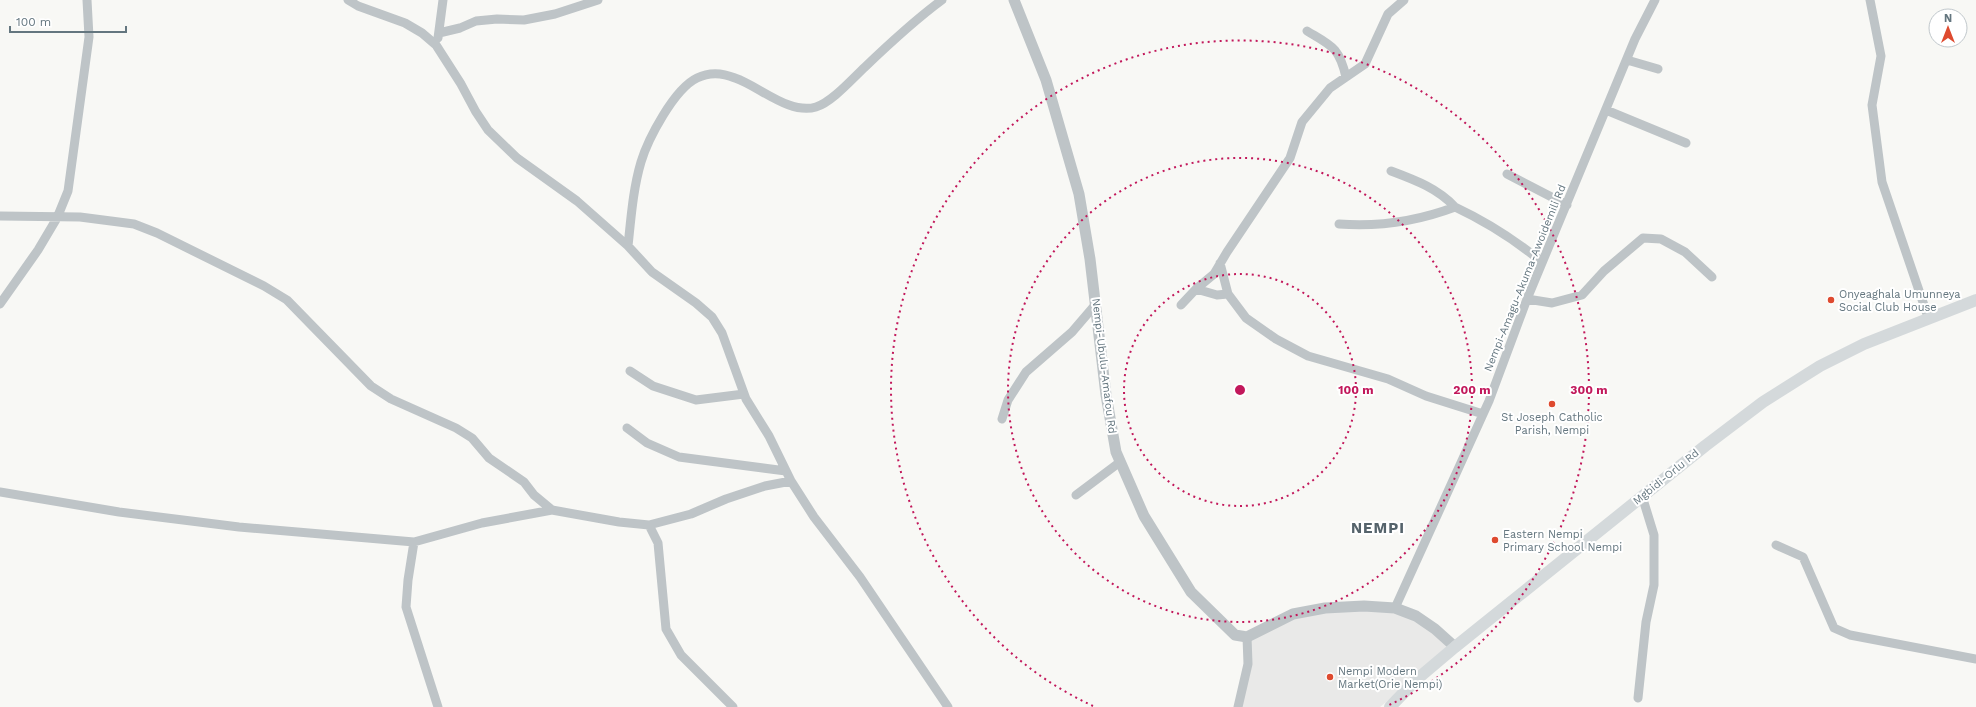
<svg xmlns="http://www.w3.org/2000/svg" width="1976" height="707" font-family="'Work Sans',sans-serif">
<style>
.built{fill:#e9e9e8}
.lines{fill:none;stroke-linecap:round;stroke-linejoin:round}
.minor{stroke:#bec4c7;stroke-width:9}
.tertiary{stroke:#bec4c7;stroke-width:11}
.secondary{stroke:#d4d9db;stroke-width:12}
.ring{fill:none;stroke:#c2185b;stroke-width:2;stroke-dasharray:2 4}
.poi-dot{fill:#de4a2f;stroke:#fff;stroke-width:1.5}
.labels{text-anchor:middle;dominant-baseline:central;stroke-width:4;stroke-linejoin:round;paint-order:stroke}
.street-label{font-size:11px;fill:#64767f;stroke:#fff}
.poi-label{font-size:11px;fill:#64767f;stroke:#fff;text-anchor:start}
.district-label{font-size:15px;font-weight:bold;letter-spacing:1px;fill:#55636b;stroke:#fff}
.centre{fill:#c2185b;stroke:#fff;stroke-width:2}
.ring-label{font-size:12px;text-anchor:middle;font-weight:bold;fill:#c2185b;stroke:#fff;stroke-width:4;stroke-linejoin:round;paint-order:stroke}
</style>
<rect width="100%" height="100%" fill="#f8f8f5"/>
<!-- built -->
<path class="built" d="M1395 608 1455 647 1380 707H1238L1247 637 1298 613Z"/>
<g class="lines">
<!-- minor -->
<path class="minor" d="M348 0 358 6 405 23 422 33 436 45 461 84 476 112 488 130 517 158 577 201 628 246 652 272 696 303 712 317 722 333 746 399 769 436 791 481 814 517 860 577 948 707
M1870 0 1881 56 1872 105 1882 182 1928 317
M1307 31C1332 46 1339 47 1346 77
M439 33 460 28 476 21 497 19 524 20 555 14 598 0
M438 38 443 0
M1627 60 1658 69
M1606 110 1686 143
M1391 171C1415 180 1437 188 1455 207
M1507 174 1567 205
M0 216 80 217 134 224 157 233 264 286 287 300 371 386 391 399 456 428 472 438 489 458 524 482 534 495 552 510
M1339 224C1379 227 1418 221 1455 207 1487 222 1515 240 1542 262
M628 246C631 218 633 189 641 162 648 139 674 89 697 78 709 72 723 73 735 78 759 86 789 115 816 107 832 102 852 79 865 67 889 44 915 20 942 0
M1220 263 1228 294 1246 318 1276 339 1308 356 1388 379 1426 396 1483 414
M1196 289 1217 295 1228 294
M1527 299 1552 303 1582 295 1604 271 1643 238 1661 239 1685 252 1712 277
M0 304 38 250 57 218 68 191 89 37 87 0
M1181 305 1196 289 1214 274 1227 252 1290 158 1302 122 1330 88 1365 64 1388 14 1404 0
M630 371 653 386 696 400 744 394
M1002 419 1008 400 1026 372 1072 332 1096 304
M627 428 647 443 679 457 786 471
M0 492 119 512 239 527 414 542 482 523 552 510 619 522 649 525 691 514 726 499 765 486 791 481
M1076 495 1120 462
M649 525 658 543 666 629 681 655 733 707
M414 542 408 580 406 607 438 707
M1776 545 1803 557 1834 628 1850 635 1976 659
M1395 608 1489 401 1527 299 1635 39 1655 0
M1638 698 1646 622 1654 585V535L1642 496
M1238 707 1248 664 1247 637"/>
<!-- tertiary -->
<path class="tertiary" d="M1014 0 1046 80 1079 194 1090 259 1106 395 1116 452 1144 516 1191 592 1235 635 1247 637 1293 614 1325 608 1364 606 1395 608 1416 616 1435 629 1455 647"/>
<!-- secondary -->
<path class="secondary" d="M1390 707 1416 680 1455 647 1705 446 1763 402 1820 366 1864 344 1976 300"/>
</g>
<!-- distance rings -->
<g class="ring">
<circle cx="1240" cy="390" r="116"/>
<circle cx="1240" cy="390" r="232"/>
<path d="M1093 706A349 349 0 1 1 1387 706"/>
</g>
<!-- markers -->
<g class="poi-dot">
<circle cx="1831" cy="300" r="4"/>
<circle cx="1552" cy="404" r="4"/>
<circle cx="1495" cy="540" r="4"/>
<circle cx="1330" cy="677" r="4"/>
</g>
<g class="labels">
<!-- street labels -->
<g class="street-label">
<text transform="translate(1525 278) rotate(-68)">Nempi-Amagu-Akuma-Awoidemili Rd</text>
<text transform="translate(1104 366) rotate(83)">Nempi-Ubulu-Amafou Rd</text>
<text transform="translate(1666 477) rotate(-39)">Mgbidi-Orlu Rd</text>
</g>
<!-- poi labels -->
<g class="poi-label">
<text x="1839" y="294">Onyeaghala Umunneya<tspan x="1839" dy="13">Social Club House</tspan></text>
<text x="1552" y="417" text-anchor="middle">St Joseph Catholic<tspan x="1552" dy="13">Parish, Nempi</tspan></text>
<text x="1503" y="534">Eastern Nempi<tspan x="1503" dy="13">Primary School Nempi</tspan></text>
<text x="1338" y="671">Nempi Modern<tspan x="1338" dy="13">Market(Orie Nempi)</tspan></text>
</g>
<!-- district labels -->
<g class="district-label">
<text x="1378" y="528">NEMPI</text>
</g>
</g>
<circle cx="1240" cy="390" r="6" class="centre"/>
<g class="ring-label">
<text x="1356" y="394">100 m</text>
<text x="1472" y="394">200 m</text>
<text x="1589" y="394">300 m</text>
</g>
<!-- north arrow -->
<g transform="translate(1948 28)"><circle r="19" fill="#ffffff" stroke="#c1c8cc"/>
<path d="M0-3L7 15L0 10L-7 15Z" fill="#de4a2f"/>
<text y="-6" font-size="11" font-weight="bold" text-anchor="middle" fill="#64767f">N</text>
</g>
<!-- scale -->
<path d="M10 26v6h116v-6" fill="none" stroke="#64767f" stroke-width="2"/>
<text x="16" y="26" font-size="12" fill="#64767f" stroke="#ffffff" stroke-width="3" paint-order="stroke">100 m</text>
</svg>
